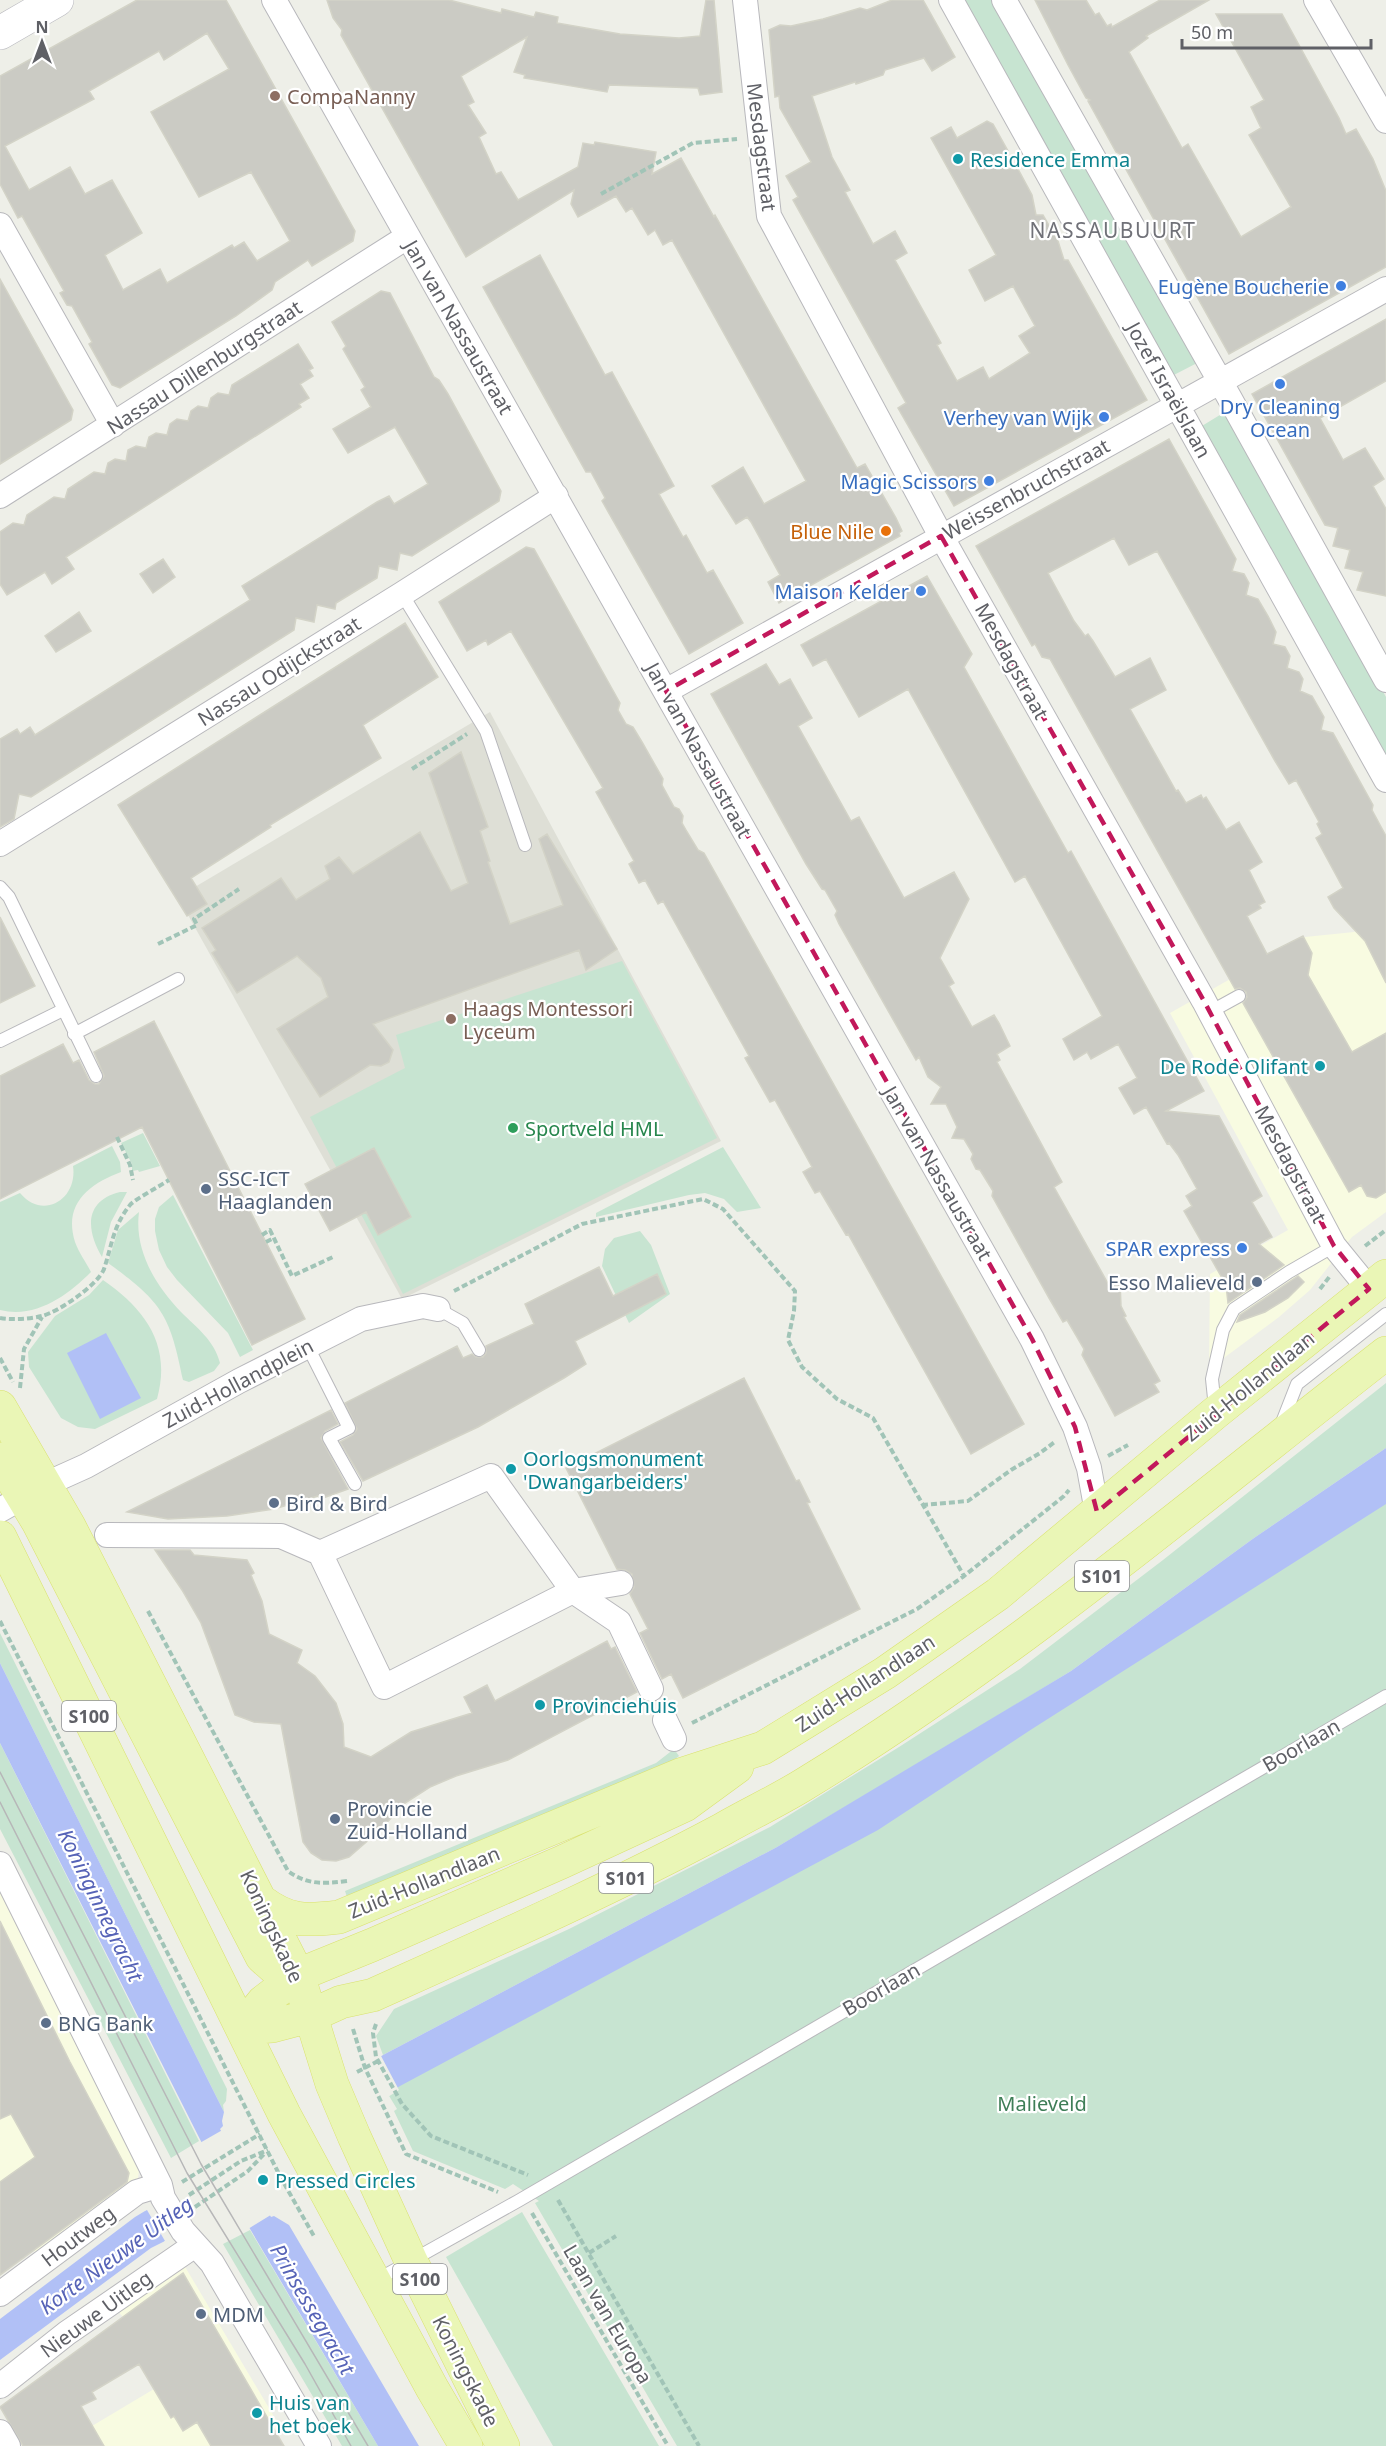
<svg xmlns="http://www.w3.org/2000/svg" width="1386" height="2446" font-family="'Noto Sans',sans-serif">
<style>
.commercial{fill:#f8fbe1}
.education{fill:#dedfd6}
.green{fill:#c7e4d1}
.water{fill:#b1c0f6}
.pier{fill:#eeefe8}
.building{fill:#cbcbc4;stroke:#d3d3c7;stroke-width:1.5;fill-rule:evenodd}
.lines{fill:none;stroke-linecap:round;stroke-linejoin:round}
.lane-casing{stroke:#b8b8bc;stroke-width:14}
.street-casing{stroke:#b8b8bc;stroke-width:26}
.secondary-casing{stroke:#b9b9bf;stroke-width:34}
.primary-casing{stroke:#dae26e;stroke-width:34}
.path{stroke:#a1c4b7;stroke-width:4;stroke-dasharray:6 3;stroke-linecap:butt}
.lane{stroke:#fff;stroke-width:12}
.street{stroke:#fff;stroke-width:24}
.secondary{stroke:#fff;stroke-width:33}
.primary{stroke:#eaf6b6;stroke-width:33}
.tram{stroke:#b7b7b8;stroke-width:1.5}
.marked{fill:none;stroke:#c2185b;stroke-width:4.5;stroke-dasharray:12 8;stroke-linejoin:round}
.education-dot{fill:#8d6e63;stroke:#fff;stroke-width:2}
.culture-dot{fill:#0f9aa8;stroke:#fff;stroke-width:2}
.shop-dot{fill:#3f7fe0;stroke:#fff;stroke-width:2}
.food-dot{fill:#e8710a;stroke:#fff;stroke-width:2}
.leisure-dot{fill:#2e9e5b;stroke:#fff;stroke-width:2}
.service-dot{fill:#5c6f8a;stroke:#fff;stroke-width:2}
.labels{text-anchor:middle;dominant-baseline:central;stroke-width:4.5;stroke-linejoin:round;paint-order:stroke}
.shield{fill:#fff;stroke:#8f9094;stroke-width:1.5}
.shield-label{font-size:18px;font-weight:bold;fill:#5f6066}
.education-label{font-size:20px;fill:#785e54;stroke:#fff;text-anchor:start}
.street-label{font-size:20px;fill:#5f6066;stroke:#fff}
.culture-label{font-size:20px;fill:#0d838f;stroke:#fff;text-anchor:start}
.shop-label{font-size:20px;fill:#366cbe;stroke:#fff;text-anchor:end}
.food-label{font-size:20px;fill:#c56008;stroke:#fff;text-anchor:end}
.leisure-label{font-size:20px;fill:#27864d;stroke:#fff;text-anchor:start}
.service-label{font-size:20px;fill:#4e5e75;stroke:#fff;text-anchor:start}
.park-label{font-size:20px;fill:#3e7e57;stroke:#fff}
.neighbourhood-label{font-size:21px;letter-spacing:1.5px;fill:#707178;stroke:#fff}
.water-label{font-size:21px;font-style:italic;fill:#5663b7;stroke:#fff}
</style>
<rect width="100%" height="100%" fill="#eeefe8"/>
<!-- commercial -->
<path class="commercial" d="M1386 914V1212L1352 1237 1310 1290 1279 1317 1209 1369 1210 1274 1288 1230 1170 1013 1305 937 1354 932Z
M0 1884 141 2157 136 2192 42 2262 0 2203Z
M184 2265 282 2430 257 2446H104L92 2426 159 2386 123 2317 117 2310Z"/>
<!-- education -->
<path class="education" d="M490 712 721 1141 402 1299 178 897Z"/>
<!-- green -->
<path class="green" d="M960 0H997L1199 362 1170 377Z
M1228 410 1386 697V765L1197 429Z
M622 961 717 1138 403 1294 310 1117 405 1068 396 1035Z
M143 1133 160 1166 139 1172 138 1170 132 1171V1164L121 1143Z
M112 1146 120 1162 121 1172C89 1184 63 1204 75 1242 79 1253 86 1262 91 1272 68 1295 36 1319 0 1310V1202L20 1193C43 1221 78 1199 73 1166Z
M723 1147 761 1208 737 1212 724 1199 705 1193 689 1195 596 1217V1213Z
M120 1192H127L111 1222 102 1257C86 1230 84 1201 120 1192Z
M173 1195 253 1350 240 1357 228 1333 177 1280 167 1267 159 1250 155 1231V1219L159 1207Z
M139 1212C134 1250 155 1285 181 1312 197 1328 214 1340 220 1363L214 1371 189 1382 183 1380C170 1315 162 1302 108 1263L118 1230Z
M640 1231 651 1245 670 1294 629 1323 602 1266 605 1249 614 1238Z
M103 1280C145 1309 172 1345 157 1399L95 1429 78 1427 61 1418 29 1367 28 1352 55 1316 89 1295Z
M1386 1383V1448L1254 1538 1071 1671 933 1755 777 1847 383 2055 376 2036 394 2009 569 1929 770 1827 899 1747 1020 1669 1163 1560Z
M1386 1473V2446H677L535 2203 539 2201 513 2184 505 2189 413 2151 394 2111 397 2109 380 2081 987 1740Z
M0 1633 227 2089 226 2101 223 2105 224 2112 0 1663Z
M0 1743 199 2141 171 2158 0 1829Z
M674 1749 679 1756 663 1769 348 1900 345 1891 656 1763Z
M522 2212 659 2446H553L446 2257Z
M250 2230 378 2446H342L223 2244Z"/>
<!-- water -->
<path class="water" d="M106 1333 141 1398 100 1419 67 1353Z
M1386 1448V1504L1032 1729 878 1830 400 2086 250 2180 271 2217 274 2216 289 2225 419 2446H378L230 2195 165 2241 151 2248 0 2360V2319L135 2217 215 2169 0 1743V1663L224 2112 222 2121 223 2126 220 2129 235 2155 383 2055 777 1847 1071 1671 1254 1538Z"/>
<!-- pier -->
<path class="pier" d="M380 2054 399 2090 254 2181 273 2214 274 2213 248 2229 229 2199 185 2231 159 2246 165 2241 147 2210 139 2212 211 2168 198 2144 226 2128 224 2129 236 2151Z"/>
<!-- building -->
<path class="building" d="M137 0H226L355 231 353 241 312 266 308 260 275 282 272 290 236 316 120 388 112 385 89 344 92 342 72 306 67 305 60 293 64 291 22 216 18 218 0 184V76ZM207 33 229 69 151 112 199 197 251 172 290 241 257 261 244 242 234 248 232 245 167 283 160 269 123 290 105 255 142 233 112 180 85 194 70 167 29 190 5 146 94 99 89 91 159 51 164 60Z
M327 0H449L501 13 502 9 534 17 536 12 558 17 557 23 620 34 679 38 700 36 706 0H714L722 92 700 95 698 88 609 85 607 92 524 78 525 75 514 72 527 37 461 76 474 102 468 105 486 133 479 137 496 174 501 172 518 200 578 167 583 143 594 145 595 142 656 152 652 174 681 158 714 217 715 215 857 468 865 464 896 518 902 531 899 533 900 536 779 603 768 582 780 575 751 522 747 517 736 524 712 486 743 467 764 504 806 481 672 240 663 245 655 230 648 235 632 208 626 212 616 196 578 217 571 204 574 190 466 257 341 35 342 30 333 18Z
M892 0H923L955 57 932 71 924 58 885 70 883 75 856 84 855 82 812 96 832 157 850 190 845 192 873 244 895 231 907 253 895 260 941 343 937 345 957 381 983 367 989 379 1030 353 1019 336 1035 326 1013 286 985 301 969 270 996 255 931 138 951 127 957 138 987 121 993 124 1008 151V169H1018L1032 195 1036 215H1043L1058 241 1064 260H1068L1147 400 954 506 898 408 906 403 793 200 798 197 786 176 811 162 780 108 779 96 775 97 769 30 780 25 791 26 823 19 860 8 867 10Z
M1035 0H1086L1095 15 1099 13 1107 26 1111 24 1112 27 1160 0H1209L1146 36 1148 38 1129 52 1182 148 1188 144 1241 237 1291 207 1249 135 1261 128 1251 107 1264 100 1216 14H1282L1339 118 1346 134 1356 129 1373 159 1386 191V267L1229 354 1123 164 1122 155 1116 152 1094 112 1088 101 1090 100 1086 98 1068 65Z
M540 255 605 375 612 372 674 486 659 494 683 537 686 535 707 573 713 570 743 623 689 654 602 501 605 498 604 496 591 472H586L483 287Z
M0 279 73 410 71 420 0 464Z
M381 291 390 293 434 377 439 380 448 394 501 491 499 501 412 556 400 553 397 570 379 566 377 578 336 603 335 609 317 605 314 622 296 618 294 630 31 797 19 794 14 819 0 827V739L17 729 20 734 30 727 35 735 250 600 242 586 377 502 389 496 394 504 428 484 395 427 348 453 333 429 371 407 361 390 365 387 343 349 346 346 332 322Z
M1386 319V381L1320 418 1343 460 1365 448 1384 479 1373 486 1386 509V596L1357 590 1363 572 1345 568 1350 550 1333 546 1338 528 1325 525 1252 394Z
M298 344 313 368 309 370 313 376 300 384 309 398 299 404 301 407 66 557 74 569 52 584 45 572 7 595 0 584V532L13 523 24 525 27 515 54 497 65 499 68 489 94 472 105 474 108 463 115 459 126 461 128 450 136 446 146 448 149 437 156 433 167 435 170 424 177 419 188 421 191 411 198 406 208 408 211 398 218 393 229 395 232 385Z
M1169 439 1236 559 1232 571 1244 574 1249 583 1246 595 1258 599 1268 616 1276 632 1273 644 1285 647 1290 656 1287 668 1299 672 1303 679 1300 691 1312 696 1324 717 1321 730 1333 733 1373 805 1372 810 1386 836V983L1365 941 1334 908 1328 897 1343 888 1316 838 1322 834 1317 824 1319 822 1296 780 1289 784 1275 761 1157 551 1129 565 1114 538 1048 573 1074 621 1085 636 1088 634 1093 641 1115 677 1150 658 1166 690 1130 709 1176 791 1178 790 1186 803 1201 795 1203 799 1206 797 1226 830 1239 822 1262 862 1249 870 1265 902 1259 905 1261 908 1247 916 1267 954 1303 936 1312 953 1308 975 1352 1052 1386 1033V1192L1376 1198 1367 1196 1361 1185 1349 1192 1243 1003 1247 997 1246 992 1240 988 1235 989 1050 659 1042 657 1035 644 1032 646 976 546Z
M526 547 534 549 620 703 618 710 626 724 633 727 642 742 663 779 662 785 674 807 679 809 683 816 682 823 686 830 698 850 704 853 1024 1424 971 1454 848 1234 846 1235 820 1191 815 1193 803 1172 812 1167 775 1100 770 1102 745 1058 749 1056 663 901 658 904 645 880 639 883 629 864 634 861 596 792 603 788 511 631 488 645 486 640 467 651 439 602Z
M163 559 175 577 153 593 140 574Z
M927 576 972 654 964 667 1068 853 1071 851 1204 1091 1166 1111 1219 1116 1262 1196 1252 1202 1272 1237 1259 1244 1284 1265 1228 1303 1226 1285 1184 1211 1192 1206 1186 1196 1197 1189 1178 1155 1169 1143 1167 1144 1146 1107 1134 1114 1119 1088 1137 1078 1118 1044 1091 1059 1087 1052 1074 1060 1063 1039 1102 1016 1025 876 1015 882 908 689 859 717 826 659 813 666 801 645Z
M79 612 91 631 56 652 45 636Z
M405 623 438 677 363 725 381 758 270 825 271 827 191 878 207 904 187 916 118 805Z
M766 664 779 685 790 679 812 718 798 726 851 821 859 817 904 898 954 872 969 899 940 958 954 983 949 986 972 1027 994 1015 999 1023 1010 1046 997 1054 1000 1060 997 1062 1062 1182 1054 1187 1110 1287 1120 1282 1121 1306 1126 1316 1124 1317 1160 1381 1154 1384 1159 1392 1115 1416 1082 1355 1084 1349 1067 1320 1063 1322 1049 1298 992 1196 993 1191 980 1170 976 1169 971 1159 973 1154 964 1139 952 1138 957 1127 946 1104H931L941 1087 928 1077 919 1057 916 1060 839 924 835 915 837 911 825 890 822 889 806 864 711 694Z
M461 752 488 827 480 831 490 861 488 862 510 924 563 905 539 839 547 834 617 949 586 970 579 950 373 1024 393 1050 389 1062 381 1066 370 1065 320 1097 277 1029 328 997 321 978 297 956 237 993 212 953 216 950 202 928 281 878 296 900 330 879 325 866 339 857 353 874 420 832 451 891 468 883 429 773Z
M0 917 35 986 0 1003Z
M154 1021 305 1319 252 1345 142 1127 0 1199V1076L63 1044 73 1063 79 1060 89 1080 95 1084H99L104 1076 94 1052Z
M374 1148 411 1217 378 1235 366 1212 330 1231 305 1184Z
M599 1267 613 1296 657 1274 666 1294 575 1341 586 1364 564 1378 478 1427 363 1481 340 1442 353 1435 357 1429 345 1403 457 1346 463 1358 472 1354 476 1357H483L486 1353V1346L534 1324 525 1304Z
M1298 1276 1304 1282 1288 1298 1265 1312 1237 1322 1240 1315Z
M744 1378 796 1481 799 1480 810 1502 807 1503 860 1609 683 1698 671 1674 662 1679 640 1633 648 1629 630 1594 634 1587 632 1574 625 1570 617 1569 566 1468Z
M331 1410 338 1424 325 1431 321 1438 348 1489 320 1499 318 1496 274 1509 227 1516 168 1519 127 1512Z
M155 1550H190L194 1555 247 1560 254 1573 251 1575 262 1601 269 1634 302 1650 297 1663 315 1676 336 1703 343 1724 344 1747 371 1757 411 1732 472 1713 464 1697 487 1685 495 1701 607 1641 611 1649 615 1647 637 1692 508 1760 456 1776 430 1787 405 1803 380 1830 349 1857 336 1861 322 1860 311 1853 303 1842 281 1724 254 1722 235 1715 201 1623 182 1590Z
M0 1921 70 2062 129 2173 127 2182 0 2275V2182L35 2157 11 2114 0 2119Z
M183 2273 284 2446H211L197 2422 183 2431 174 2416 171 2418 139 2364 92 2392 96 2399 81 2406 104 2446H23L0 2407Z"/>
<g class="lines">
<defs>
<path id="lane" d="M402 594 486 731 525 845
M0 887 9 897 96 1076
M1210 1012 1239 996
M74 1034 178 979
M0 1041 63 1010
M438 1309 463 1323 479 1350
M307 1345 349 1428 329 1438 355 1484
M1215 1408 1212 1379 1223 1330 1234 1309 1289 1272 1334 1246
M1281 1425 1297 1384 1386 1314
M375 2281 518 2201 1386 1696"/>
<path id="street" d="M274 0 1032 1339 1075 1427 1089 1468 1097 1512
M745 0 769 216 941 536 1204 1001 1334 1246 1369 1289
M951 0 1386 780
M1004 0 1229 397 1386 680
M1316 0 1386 121
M0 225 113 425
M0 496 407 237
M666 691 1386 289
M0 844 402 594 556 496
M0 1510 46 1484 86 1466 239 1381 361 1319 423 1306 438 1309
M107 1535 281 1536 320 1553 491 1476 573 1591 621 1583
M320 1553 384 1687 573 1591 619 1622 651 1689
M665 1720 674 1739
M0 1864 160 2185 163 2198 183 2231 212 2263 319 2446
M0 2294 137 2192 160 2185
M0 2386 67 2333 195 2245
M0 2432 8 2446"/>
<path id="secondary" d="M0 33 57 0"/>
<path id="primary" d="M0 1407 69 1526 298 1975 332 2084 354 2136 411 2261 503 2446
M0 1459 38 1522 262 1957 279 1972 298 1975
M0 1537 284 2114 432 2388 466 2446
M261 1901C289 1922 305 1921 339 1917L680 1775 763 1748 885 1673 998 1594 1215 1413 1386 1276
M242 2028 272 2026 310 2016 341 2002 373 1995C491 1942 609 1890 723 1829 749 1814 777 1801 803 1785 1010 1659 1195 1502 1386 1353
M242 2028 263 2002 298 1975 372 1945 562 1862 685 1805 737 1767"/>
</defs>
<!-- lane casing -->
<use href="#lane" class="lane-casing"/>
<!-- street casing -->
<use href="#street" class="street-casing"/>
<!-- secondary casing -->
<use href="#secondary" class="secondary-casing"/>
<!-- primary casing -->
<use href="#primary" class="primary-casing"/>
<!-- path -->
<path class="path" d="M601 194 693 143 737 139
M412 769 467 734
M158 944 197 925 194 919 239 889
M117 1137 130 1165 133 1180
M262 1235 270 1230 292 1276 333 1257
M266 1242 274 1238
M1365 1246 1386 1230
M1320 1289 1330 1276
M454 1291 582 1224 703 1199 723 1209 795 1291 794 1311 788 1340 802 1367 837 1399 873 1418 964 1576
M0 1318C12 1320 30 1319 42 1316 58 1312 98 1285 104 1269 112 1245 113 1226 130 1205 134 1200 160 1186 169 1180
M0 1358 13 1382
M20 1388 24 1349 42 1317
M1108 1456 1128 1445
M922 1505 968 1501 1011 1470 1040 1453 1056 1441
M148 1611 288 1871C307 1885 324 1884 347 1881
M0 1621 281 2178 315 2238
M692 1723 917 1609 964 1576 1064 1496 1069 1490
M376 2024 373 2033 376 2057 402 2104 431 2136 528 2175
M353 2029 365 2068 406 2154 498 2192
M357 2072 378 2061
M182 2182 260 2134
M189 2195 241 2161 268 2150
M558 2200 699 2446
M195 2207 248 2171 265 2153
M532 2213 668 2446
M589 2253 616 2236"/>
<!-- lane -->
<use href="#lane" class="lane"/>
<!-- street -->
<use href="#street" class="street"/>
<!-- secondary -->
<use href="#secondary" class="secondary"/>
<!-- primary -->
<use href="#primary" class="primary"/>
<!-- tram -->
<path class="tram" d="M0 1772 201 2164 368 2446
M0 1802 187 2173 305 2364 351 2446"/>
</g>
<!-- marked area -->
<path class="marked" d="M941 536 1204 1001 1334 1246 1369 1289 1097 1512 1075 1427 1032 1339 666 691Z"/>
<!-- markers -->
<g class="education-dot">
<circle cx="275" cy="96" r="6"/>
<circle cx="451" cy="1019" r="6"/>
</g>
<g class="culture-dot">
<circle cx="958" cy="159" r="6"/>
<circle cx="1320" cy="1066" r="6"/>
<circle cx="511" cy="1469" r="6"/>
<circle cx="540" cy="1705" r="6"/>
<circle cx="263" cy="2180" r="6"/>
<circle cx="257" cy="2413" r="6"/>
</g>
<g class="shop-dot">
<circle cx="1341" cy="286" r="6"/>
<circle cx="1280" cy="384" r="6"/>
<circle cx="1104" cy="417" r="6"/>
<circle cx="989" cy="481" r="6"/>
<circle cx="921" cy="591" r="6"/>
<circle cx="1242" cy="1248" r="6"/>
</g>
<circle class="food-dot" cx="886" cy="531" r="6"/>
<circle class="leisure-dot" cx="513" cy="1128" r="6"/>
<g class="service-dot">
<circle cx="206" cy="1189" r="6"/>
<circle cx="1257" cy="1282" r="6"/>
<circle cx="274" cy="1503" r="6"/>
<circle cx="335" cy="1819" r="6"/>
<circle cx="46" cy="2023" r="6"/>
<circle cx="201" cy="2314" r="6"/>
</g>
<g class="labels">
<!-- shield labels -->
<g class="shield">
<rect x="1075" y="1561" width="54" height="30" rx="4.5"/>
<rect x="62" y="1701" width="54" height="30" rx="4.5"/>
<rect x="599" y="1863" width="54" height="30" rx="4.5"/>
<rect x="393" y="2264" width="54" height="30" rx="4.5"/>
</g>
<g class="shield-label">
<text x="1102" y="1576">S101</text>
<text x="89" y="1716">S100</text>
<text x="626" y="1878">S101</text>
<text x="420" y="2279">S100</text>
</g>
<!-- education labels -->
<g class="education-label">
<text x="287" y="96">CompaNanny</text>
<text x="463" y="1008">Haags Montessori<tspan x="463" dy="23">Lyceum</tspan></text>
</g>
<!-- street labels -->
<g class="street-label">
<text transform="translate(762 147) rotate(83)">Mesdagstraat</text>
<text transform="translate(459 327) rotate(60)">Jan van Nassaustraat</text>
<text transform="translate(204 367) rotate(-33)">Nassau Dillenburgstraat</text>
<text transform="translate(1169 390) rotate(61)">Jozef Israëlslaan</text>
<text transform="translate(1026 489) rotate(-29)">Weissenbruchstraat</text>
<text transform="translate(1012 661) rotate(61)">Mesdagstraat</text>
<text transform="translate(279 671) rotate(-32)">Nassau Odijckstraat</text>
<text transform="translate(699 750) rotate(61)">Jan van Nassaustraat</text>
<text transform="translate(1291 1164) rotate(62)">Mesdagstraat</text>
<text transform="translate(938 1173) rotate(60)">Jan van Nassaustraat</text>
<text transform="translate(238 1383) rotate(-28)">Zuid-Hollandplein</text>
<text transform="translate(1249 1386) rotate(-39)">Zuid-Hollandlaan</text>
<text transform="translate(865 1683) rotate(-33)">Zuid-Hollandlaan</text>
<text transform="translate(1301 1745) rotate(-30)">Boorlaan</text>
<text transform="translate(424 1882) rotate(-22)">Zuid-Hollandlaan</text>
<text transform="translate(272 1926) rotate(65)">Koningskade</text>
<text transform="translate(881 1989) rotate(-30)">Boorlaan</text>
<text transform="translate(78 2236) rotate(-37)">Houtweg</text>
<text transform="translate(96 2314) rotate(-36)">Nieuwe Uitleg</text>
<text transform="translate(608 2314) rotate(60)">Laan van Europa</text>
<text transform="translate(466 2371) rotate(63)">Koningskade</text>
</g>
<!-- culture labels -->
<g class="culture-label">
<text x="970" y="159">Residence Emma</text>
<text x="1308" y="1066" text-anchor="end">De Rode Olifant</text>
<text x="523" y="1458">Oorlogsmonument<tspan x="523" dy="23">'Dwangarbeiders'</tspan></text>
<text x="552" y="1705">Provinciehuis</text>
<text x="275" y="2180">Pressed Circles</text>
<text x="269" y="2402">Huis van<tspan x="269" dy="23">het boek</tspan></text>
</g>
<!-- shop labels -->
<g class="shop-label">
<text x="1329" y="286">Eugène Boucherie</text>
<text x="1280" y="406" text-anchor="middle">Dry Cleaning<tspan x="1280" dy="23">Ocean</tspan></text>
<text x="1092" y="417">Verhey van Wijk</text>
<text x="977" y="481">Magic Scissors</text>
<text x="909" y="591">Maison Kelder</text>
<text x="1230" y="1248">SPAR express</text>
</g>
<!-- food labels -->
<g class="food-label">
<text x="874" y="531">Blue Nile</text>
</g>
<!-- leisure labels -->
<g class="leisure-label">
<text x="525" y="1128">Sportveld HML</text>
</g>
<!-- service labels -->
<g class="service-label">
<text x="218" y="1178">SSC-ICT<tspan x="218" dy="23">Haaglanden</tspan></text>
<text x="1245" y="1282" text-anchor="end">Esso Malieveld</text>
<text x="286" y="1503">Bird &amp; Bird</text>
<text x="347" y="1808">Provincie<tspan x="347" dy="23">Zuid-Holland</tspan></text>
<text x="58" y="2023">BNG Bank</text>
<text x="213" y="2314">MDM</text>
</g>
<!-- park labels -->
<g class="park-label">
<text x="1042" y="2103">Malieveld</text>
</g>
<!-- neighbourhood labels -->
<g class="neighbourhood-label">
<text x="1113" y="230">NASSAUBUURT</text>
</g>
<!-- water labels -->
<g class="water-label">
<text transform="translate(101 1905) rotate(64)">Koninginnegracht</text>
<text transform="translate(116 2255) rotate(-36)">Korte Nieuwe Uitleg</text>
<text transform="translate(313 2309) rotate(60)">Prinsessegracht</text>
</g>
</g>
<!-- north arrow -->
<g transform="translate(42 42)" stroke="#ffffff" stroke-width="4.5" paint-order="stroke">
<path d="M0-4.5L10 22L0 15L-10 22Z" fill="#5f6066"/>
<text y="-9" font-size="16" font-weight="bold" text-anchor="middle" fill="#5f6066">N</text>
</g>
<!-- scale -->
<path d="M1182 39v9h189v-9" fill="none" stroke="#5f6066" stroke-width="3"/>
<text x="1191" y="39" font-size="18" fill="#5f6066" stroke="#ffffff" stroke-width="4.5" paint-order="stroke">50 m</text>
</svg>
